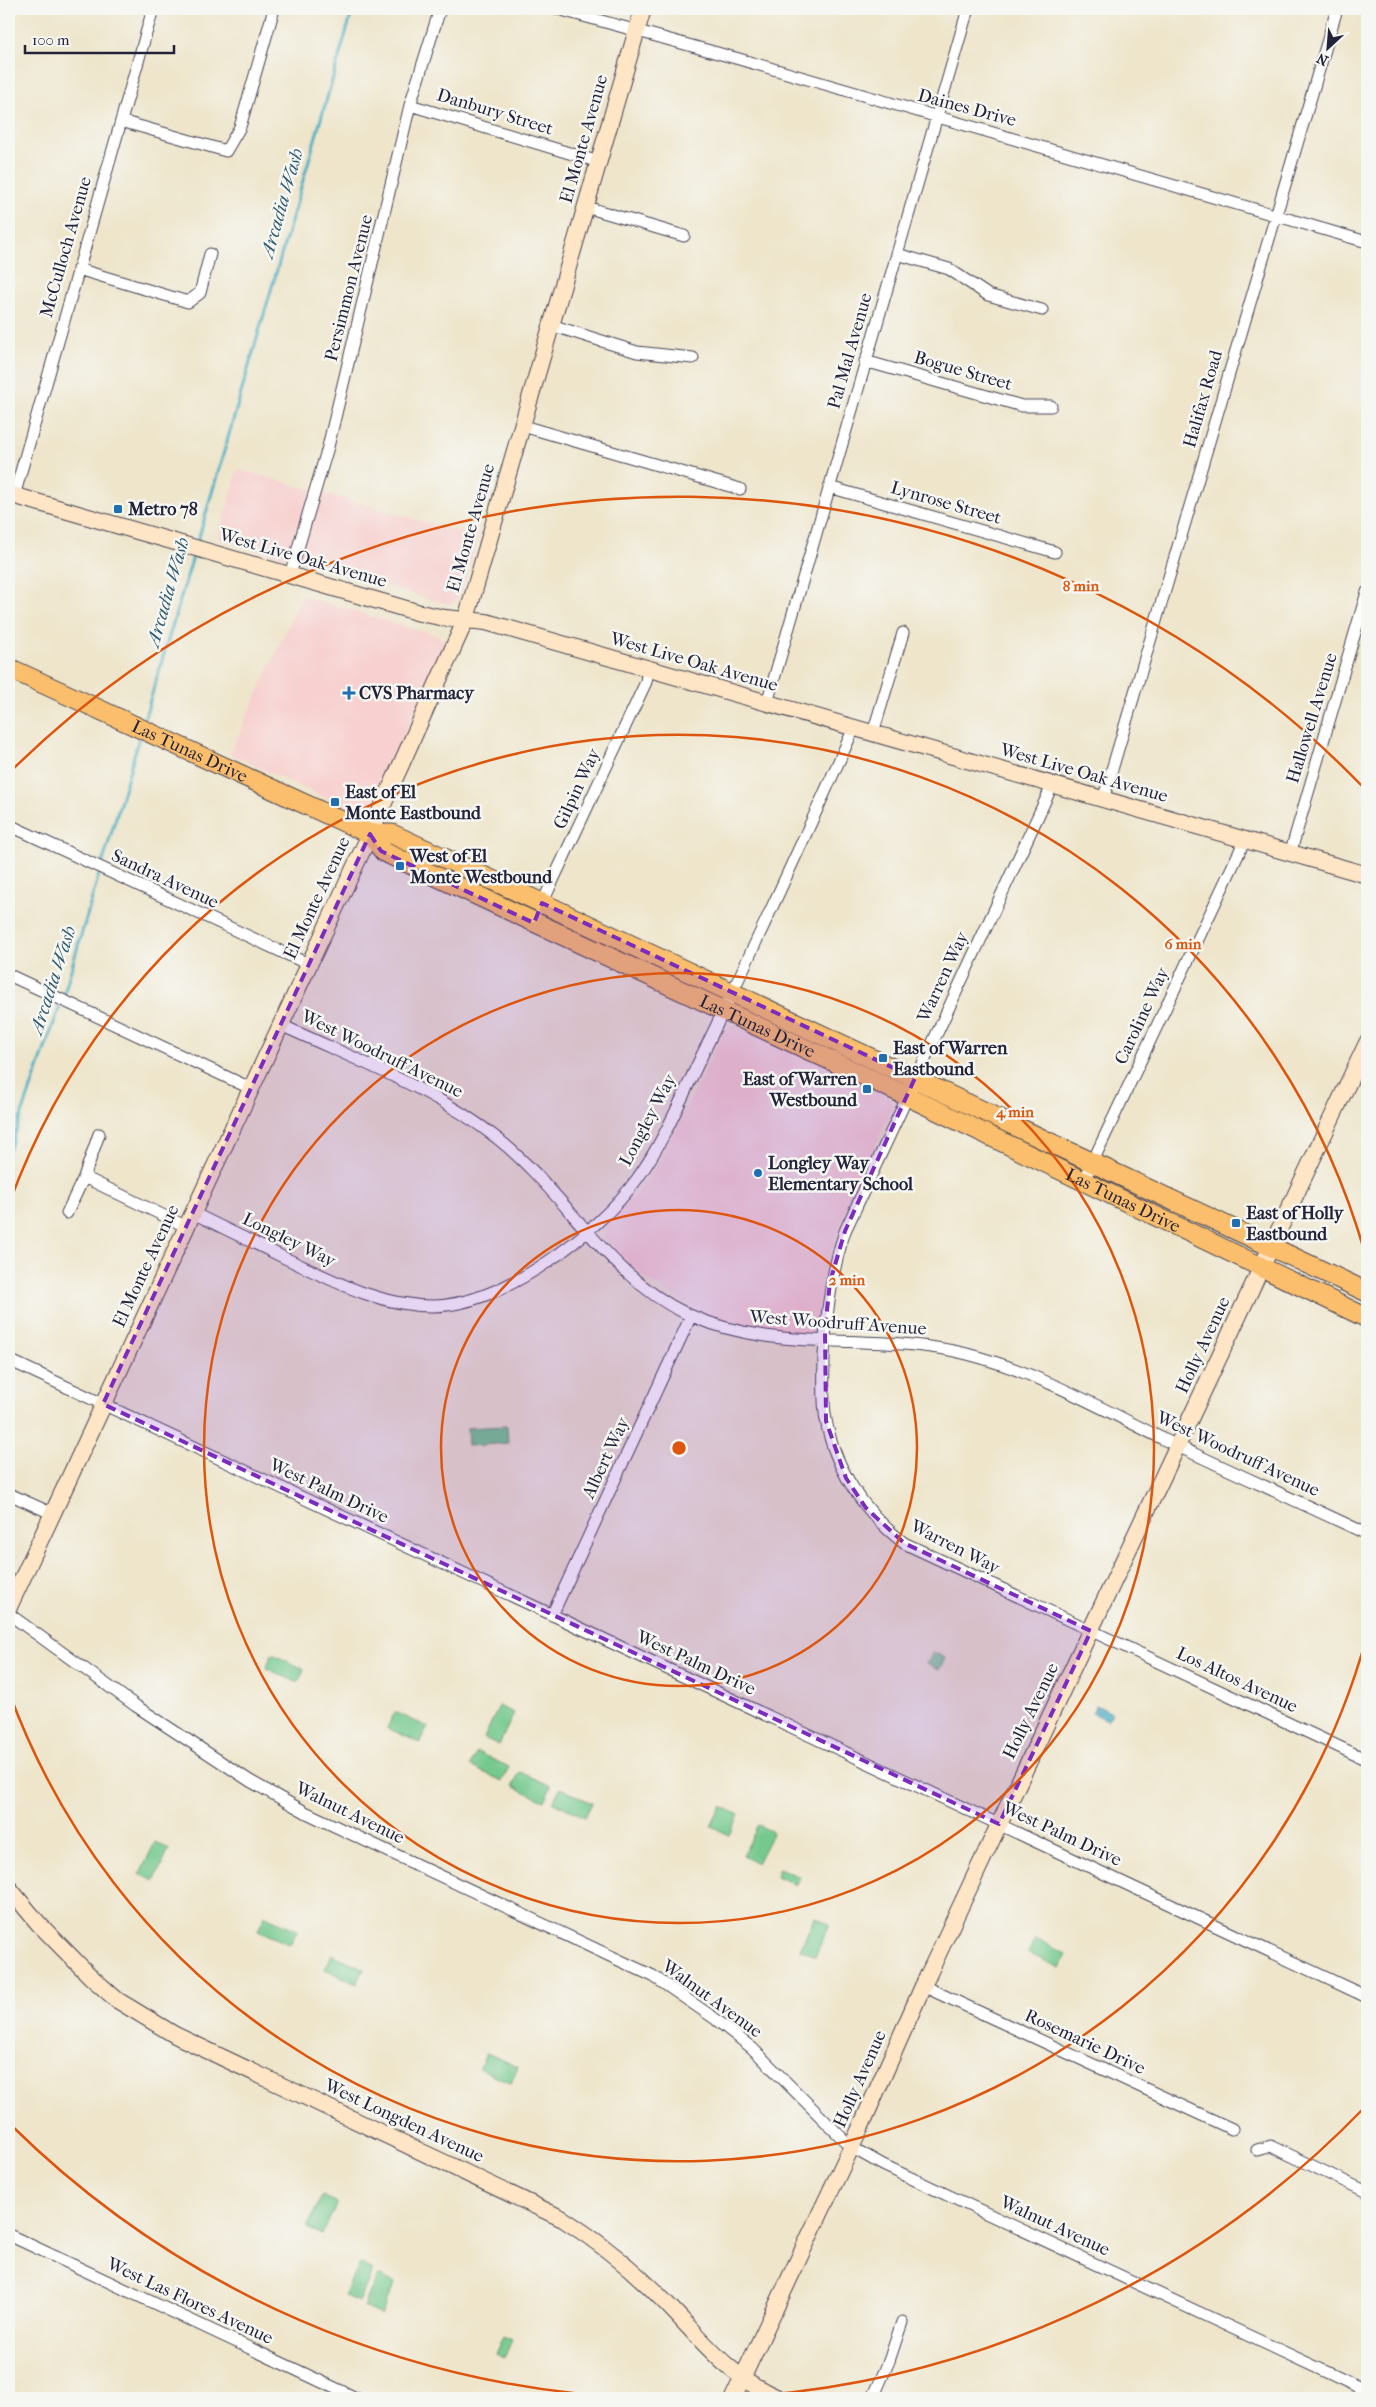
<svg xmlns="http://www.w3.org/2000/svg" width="1376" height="2407" font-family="'IM FELL French Canon',serif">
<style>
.built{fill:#f7d0cf}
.park{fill:#74c98d;stroke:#4b7664}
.water{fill:url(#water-ripples);stroke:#33687f}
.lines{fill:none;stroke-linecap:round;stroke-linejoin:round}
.stream{stroke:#44adc3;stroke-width:3}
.street-casing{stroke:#413f51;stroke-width:13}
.secondary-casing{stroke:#413f51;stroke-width:18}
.primary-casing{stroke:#413f51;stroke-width:21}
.street{stroke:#fff;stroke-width:11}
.secondary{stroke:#fde5c5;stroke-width:16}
.primary{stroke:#fabe6d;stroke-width:19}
.marked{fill:#7b2cbf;fill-opacity:0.2;stroke:#7b2cbf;stroke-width:4;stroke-dasharray:10 6;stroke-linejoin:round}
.ring{fill:none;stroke:#de560e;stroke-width:2.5}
.poi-dot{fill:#1f6fb2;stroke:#f6f6f2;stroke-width:2}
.labels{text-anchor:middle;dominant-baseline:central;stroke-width:5;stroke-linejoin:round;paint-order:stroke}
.street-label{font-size:18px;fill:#22223b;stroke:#f6f6f2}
.poi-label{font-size:18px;font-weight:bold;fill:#22223b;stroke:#f6f6f2;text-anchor:start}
.water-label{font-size:19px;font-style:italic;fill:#305a71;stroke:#f6f6f2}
.centre{fill:#de560e;stroke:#f6f6f2;stroke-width:2.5}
.ring-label{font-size:15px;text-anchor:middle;font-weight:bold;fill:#de560e;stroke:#f6f6f2;stroke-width:5;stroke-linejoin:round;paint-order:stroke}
</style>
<defs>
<pattern id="water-ripples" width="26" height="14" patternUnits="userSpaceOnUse" patternTransform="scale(1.25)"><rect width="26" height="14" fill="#44adc3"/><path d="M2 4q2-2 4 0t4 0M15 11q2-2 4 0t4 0" fill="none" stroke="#388ca0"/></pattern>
</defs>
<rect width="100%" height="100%" fill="#f6f6f2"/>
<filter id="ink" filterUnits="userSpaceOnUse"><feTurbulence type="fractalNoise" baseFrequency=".02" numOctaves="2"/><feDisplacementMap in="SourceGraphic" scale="10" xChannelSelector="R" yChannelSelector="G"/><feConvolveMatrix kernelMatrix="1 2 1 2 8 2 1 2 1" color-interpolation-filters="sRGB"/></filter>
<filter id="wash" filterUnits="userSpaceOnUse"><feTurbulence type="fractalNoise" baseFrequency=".0096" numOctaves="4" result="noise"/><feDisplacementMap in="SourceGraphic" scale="20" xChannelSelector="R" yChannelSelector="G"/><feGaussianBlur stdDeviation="1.12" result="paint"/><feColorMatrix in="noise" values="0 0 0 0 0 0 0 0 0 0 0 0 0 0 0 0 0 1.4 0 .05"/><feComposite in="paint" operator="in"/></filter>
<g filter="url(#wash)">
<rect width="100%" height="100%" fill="#eee5cb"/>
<!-- built -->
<path class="built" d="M238 469 478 537 460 596 451 604 444 603 218 539Z
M302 596 438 636 443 640 445 647 372 806 369 810 361 813 355 812 230 754Z
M733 1024 882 1094 889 1098 892 1107 838 1229 822 1282 817 1325 809 1333 802 1334 760 1330 718 1318 694 1308 644 1277 625 1260 605 1238V1227L644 1185 661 1160 723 1032Z"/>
<!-- park -->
<path class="park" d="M507 1426 508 1443 468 1446 467 1428Z
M933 1652 945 1658 939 1670 927 1664Z
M272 1654 304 1669 298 1683 266 1668Z
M499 1706 514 1713 499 1745 484 1738Z
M395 1712 428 1727 420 1743 387 1728Z
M477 1752 509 1767 502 1781 470 1766Z
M520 1772 551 1786 544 1801 513 1786Z
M560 1788 592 1803 585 1817 553 1802Z
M721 1806 739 1815 729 1835 711 1826Z
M758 1825 773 1832 757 1863 743 1856Z
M155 1842 169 1849 154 1881 140 1874Z
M779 1868 800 1877 796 1885 776 1876Z
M265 1916 297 1930 290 1945 258 1930Z
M815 1917 830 1924 815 1956 800 1949Z
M1035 1939 1066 1954 1060 1968 1028 1953Z
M332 1954 364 1969 357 1984 325 1969Z
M487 2053 518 2067 511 2083 479 2068Z
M322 2196 337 2203 322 2235 307 2228Z
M359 2263 373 2270 359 2302 344 2296Z
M378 2275 395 2283 381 2315 363 2307Z
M504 2336 512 2340 504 2358 496 2354Z"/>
<!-- water -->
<path class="water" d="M1096 1705 1112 1713 1108 1720 1092 1713Z"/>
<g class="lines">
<!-- stream -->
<path class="stream" d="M197 544 353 9
M143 724 194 553
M102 865 140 735
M63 997 100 871
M9 1151 61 1003"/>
</g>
</g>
<g filter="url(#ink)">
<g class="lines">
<defs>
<path id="street" d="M558 9 739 59 1367 242
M410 105 599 162
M121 121 226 151 240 127 274 9
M586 207 684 236
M897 254 949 269 988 295 1042 310
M78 269 188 302 200 293 210 254
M551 325 637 352 693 358
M865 361 1022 406H1051
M523 426 740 489
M829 487 1055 552
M14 496 153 9
M290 575 328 447 410 105 440 9
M767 703 968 9
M873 733 903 633
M1052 786 845 1231C831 1273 826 1312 824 1355 824 1377 822 1399 826 1420 835 1470 865 1513 904 1543L1367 1760
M1103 800 1337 9
M9 825 308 964
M1290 854 1367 592
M540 908 646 682 648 668
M9 975 250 1088
M279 1024C353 1059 434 1088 498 1139 565 1192 609 1278 687 1314 780 1356 872 1330 967 1354 1037 1372 1101 1408 1165 1440 1232 1472 1300 1502 1367 1534
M84 1177 187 1227
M1084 1180 1245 840
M67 1213 84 1177 99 1134
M193 1213C225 1229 257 1244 289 1260 334 1281 380 1306 432 1306 502 1306 597 1234 637 1179 666 1139 685 1089 707 1045 758 940 806 834 854 728
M9 1360 1367 1997
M9 1494 51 1513
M9 1614 136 1706 250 1781 307 1813 623 1962 653 1976 714 2018 752 2048 851 2147 883 2165 1367 2391
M552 1615 691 1316
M923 1986 1232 2129
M1257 2150 1271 2146 1367 2192
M9 2235 356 2398
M873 2398 889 2361 902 2322"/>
<path id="secondary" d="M9 494 420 613 445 618 486 622 1367 875
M9 1607 370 834 466 619 643 9
M9 1888 38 1923 90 1976 117 2000 175 2035 563 2219C601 2243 635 2271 666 2303 703 2341 728 2376 778 2398
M733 2398 858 2133 923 1986 1367 1043"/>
<g id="primary">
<path id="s1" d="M9 668 370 834H392L542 903 1367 1292"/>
<path id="s2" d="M370 834 384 852 907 1096 1367 1318"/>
</g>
</defs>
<!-- street casing -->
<use href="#street" class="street-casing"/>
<!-- secondary casing -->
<use href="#secondary" class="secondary-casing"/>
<!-- primary casing -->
<use href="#primary" class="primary-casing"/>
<!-- street -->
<use href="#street" class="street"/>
<!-- secondary -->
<use href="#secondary" class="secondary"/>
<!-- primary -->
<use href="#primary" class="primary"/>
</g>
</g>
<!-- marked area -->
<path class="marked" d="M370 834 381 851 534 923 542 903 915 1078 845 1231 830 1282 825 1329 826 1421 846 1478 866 1508 904 1543 1091 1631 999 1824 103 1404Z"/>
<!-- distance rings -->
<g class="ring">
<circle cx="679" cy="1448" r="238"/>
<circle cx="679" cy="1448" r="475"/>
<path d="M1366 1639A713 713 0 0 1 9 1692M9 1204A713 713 0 0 1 1366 1257"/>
<path d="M1363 2109A951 951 0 0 1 720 2398M638 2398A951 951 0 0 1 12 2126M12 770A951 951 0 0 1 1363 787"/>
</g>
<!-- markers -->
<g class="poi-dot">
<rect x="113" y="504" width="10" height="10" rx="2.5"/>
<path d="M346.5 685.5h5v5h5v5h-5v5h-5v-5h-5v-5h5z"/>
<rect x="330" y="797" width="10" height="10" rx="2.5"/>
<rect x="395" y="861" width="10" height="10" rx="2.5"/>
<rect x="878" y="1053" width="10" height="10" rx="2.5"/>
<rect x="862" y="1084" width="10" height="10" rx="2.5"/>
<circle cx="758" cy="1173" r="5"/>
<rect x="1231" y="1218" width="10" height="10" rx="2.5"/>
</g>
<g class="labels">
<!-- street labels -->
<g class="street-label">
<text transform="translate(967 108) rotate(15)">Daines Drive</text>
<text transform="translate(495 112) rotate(17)">Danbury Street</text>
<text transform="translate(584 139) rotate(-74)">El Monte Avenue</text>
<text transform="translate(66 247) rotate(-74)">McCulloch Avenue</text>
<text transform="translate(349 288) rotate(-76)">Persimmon Avenue</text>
<text transform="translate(850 351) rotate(-74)">Pal Mal Avenue</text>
<text transform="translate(963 371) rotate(16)">Bogue Street</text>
<text transform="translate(1203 399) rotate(-74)">Halifax Road</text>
<text transform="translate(946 503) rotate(16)">Lynrose Street</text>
<text transform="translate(471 528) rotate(-74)">El Monte Avenue</text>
<text transform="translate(303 558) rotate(16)">West Live Oak Avenue</text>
<text transform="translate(694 662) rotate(16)">West Live Oak Avenue</text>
<text transform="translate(1312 718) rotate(-73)">Hallowell Avenue</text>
<text stroke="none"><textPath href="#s1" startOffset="199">Las Tunas Drive</textPath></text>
<text transform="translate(1084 773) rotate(16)">West Live Oak Avenue</text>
<text transform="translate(577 789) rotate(-65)">Gilpin Way</text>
<text transform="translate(165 879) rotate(25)">Sandra Avenue</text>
<text transform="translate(317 898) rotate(-65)">El Monte Avenue</text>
<text transform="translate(943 977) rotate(-65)">Warren Way</text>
<text transform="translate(1142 1016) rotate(-65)">Caroline Way</text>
<text stroke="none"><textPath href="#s2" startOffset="435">Las Tunas Drive</textPath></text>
<text transform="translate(382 1054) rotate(26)">West Woodruff Avenue</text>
<text transform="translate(648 1120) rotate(-62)">Longley Way</text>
<text stroke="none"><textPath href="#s2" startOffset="840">Las Tunas Drive</textPath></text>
<text transform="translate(289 1240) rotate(26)">Longley Way</text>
<text transform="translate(146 1266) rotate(-65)">El Monte Avenue</text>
<text transform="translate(838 1323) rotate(4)">West Woodruff Avenue</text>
<text transform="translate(1203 1345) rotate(-65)">Holly Avenue</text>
<text transform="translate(1238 1454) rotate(25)">West Woodruff Avenue</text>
<text transform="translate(606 1458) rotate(-65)">Albert Way</text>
<text transform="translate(329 1491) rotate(25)">West Palm Drive</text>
<text transform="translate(955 1547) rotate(27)">Warren Way</text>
<text transform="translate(696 1663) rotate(25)">West Palm Drive</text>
<text transform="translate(1237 1680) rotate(25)">Los Altos Avenue</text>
<text transform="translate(1031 1711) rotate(-64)">Holly Avenue</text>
<text transform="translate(350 1813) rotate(26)">Walnut Avenue</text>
<text transform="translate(1062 1834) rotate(25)">West Palm Drive</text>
<text transform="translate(712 1999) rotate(36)">Walnut Avenue</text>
<text transform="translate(1085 2042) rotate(25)">Rosemarie Drive</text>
<text transform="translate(860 2079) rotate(-66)">Holly Avenue</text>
<text transform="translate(404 2121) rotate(25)">West Longden Avenue</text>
<text transform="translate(1055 2226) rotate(25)">Walnut Avenue</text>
<text transform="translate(190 2301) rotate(25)">West Las Flores Avenue</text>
</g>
<!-- poi labels -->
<g class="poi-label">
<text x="128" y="509">Metro 78</text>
<text x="359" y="693">CVS Pharmacy</text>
<text x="345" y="792">East of El<tspan x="345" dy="21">Monte Eastbound</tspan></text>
<text x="410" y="856">West of El<tspan x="410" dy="21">Monte Westbound</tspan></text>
<text x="893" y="1048">East of Warren<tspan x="893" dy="21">Eastbound</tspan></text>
<text x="857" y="1079" text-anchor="end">East of Warren<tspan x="857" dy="21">Westbound</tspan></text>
<text x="768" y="1163">Longley Way<tspan x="768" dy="21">Elementary School</tspan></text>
<text x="1246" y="1213">East of Holly<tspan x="1246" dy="21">Eastbound</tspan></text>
</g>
<!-- water labels -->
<g class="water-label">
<text transform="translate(282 203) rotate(-74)">Arcadia Wash</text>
<text transform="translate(168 592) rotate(-74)">Arcadia Wash</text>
<text transform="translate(53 980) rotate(-72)">Arcadia Wash</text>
</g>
</g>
<circle cx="679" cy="1448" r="8" class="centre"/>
<g class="ring-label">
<text x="1081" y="591">8 min</text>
<text x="1183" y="949">6 min</text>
<text x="1015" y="1117">4 min</text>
<text x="847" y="1285">2 min</text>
</g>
<!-- margin -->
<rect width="1376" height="2407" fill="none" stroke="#f6f6f2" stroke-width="30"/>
<!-- north arrow -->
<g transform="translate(1328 48) rotate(206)" stroke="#f6f6f2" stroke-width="4" paint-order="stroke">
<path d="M0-4L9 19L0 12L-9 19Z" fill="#22223b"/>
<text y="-8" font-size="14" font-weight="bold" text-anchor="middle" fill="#22223b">N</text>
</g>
<!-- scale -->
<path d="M25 45v8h149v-8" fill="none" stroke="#22223b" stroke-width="2.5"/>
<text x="32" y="45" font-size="15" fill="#22223b" stroke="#f6f6f2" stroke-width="4" paint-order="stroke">100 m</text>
</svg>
